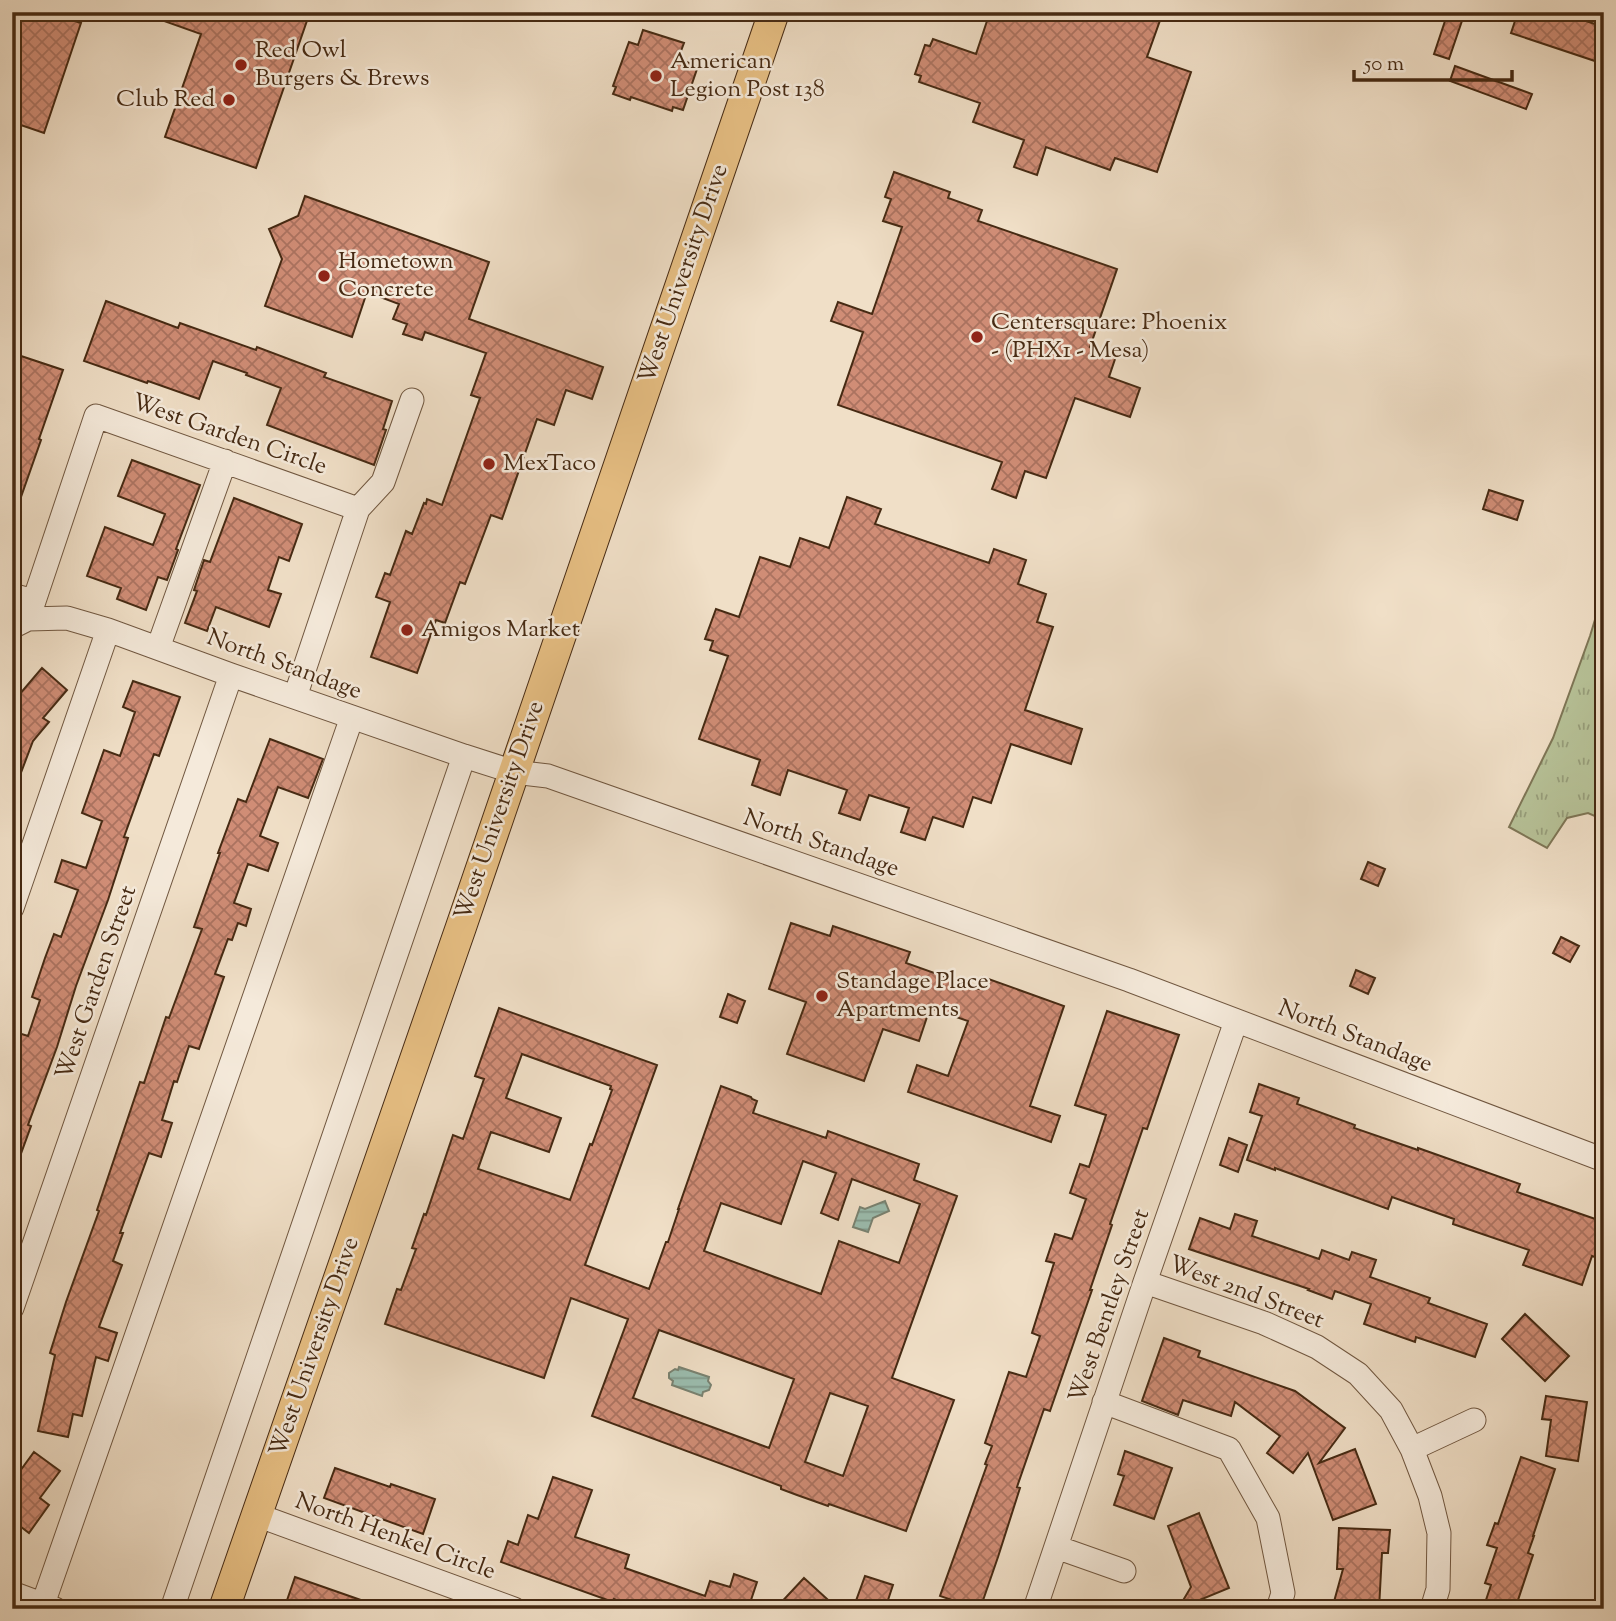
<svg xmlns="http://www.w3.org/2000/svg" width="1616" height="1621" font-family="'Sorts Mill Goudy',serif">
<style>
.grass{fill:url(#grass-tufts);stroke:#7e7656;stroke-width:2}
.water{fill:url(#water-rules);stroke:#798271;stroke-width:2}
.building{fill:url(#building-cross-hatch);stroke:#462a13;stroke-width:2;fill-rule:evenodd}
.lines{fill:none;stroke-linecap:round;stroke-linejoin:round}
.minor-casing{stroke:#705740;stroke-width:25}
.major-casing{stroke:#462a13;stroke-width:32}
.minor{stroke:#f5eadb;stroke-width:23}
.major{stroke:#e8c084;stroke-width:30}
.poi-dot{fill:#8f2418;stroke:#f5eadb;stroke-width:2.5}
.labels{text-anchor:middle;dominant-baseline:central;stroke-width:5;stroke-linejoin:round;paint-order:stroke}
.poi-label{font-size:24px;fill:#462a13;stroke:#f5eadb;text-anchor:start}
.street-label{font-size:24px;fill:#462a13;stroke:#f5eadb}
</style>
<defs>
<pattern id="grass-tufts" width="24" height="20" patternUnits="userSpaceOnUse" patternTransform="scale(1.75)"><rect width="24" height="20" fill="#b7c298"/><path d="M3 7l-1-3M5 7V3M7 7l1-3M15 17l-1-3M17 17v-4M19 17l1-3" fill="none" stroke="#979e7b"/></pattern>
<pattern id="water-rules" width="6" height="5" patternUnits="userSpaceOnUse" patternTransform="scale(1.75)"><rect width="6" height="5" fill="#9bbdaf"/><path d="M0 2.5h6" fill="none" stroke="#809a8d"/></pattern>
<pattern id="building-cross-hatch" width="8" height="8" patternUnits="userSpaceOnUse" patternTransform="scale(1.75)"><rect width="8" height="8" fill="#d08d76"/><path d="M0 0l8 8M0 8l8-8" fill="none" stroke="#ab7360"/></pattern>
</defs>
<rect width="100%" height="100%" fill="#f0dfc7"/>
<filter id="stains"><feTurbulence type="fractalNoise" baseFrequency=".00286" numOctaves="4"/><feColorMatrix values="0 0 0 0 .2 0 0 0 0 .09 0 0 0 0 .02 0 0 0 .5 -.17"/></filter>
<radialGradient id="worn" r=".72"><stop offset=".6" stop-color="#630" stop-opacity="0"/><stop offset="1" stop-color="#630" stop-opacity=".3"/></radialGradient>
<!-- grass -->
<path class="grass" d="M1604 590V820L1588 813 1567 818 1547 848 1509 827 1553 738 1590 636Z"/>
<!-- water -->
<path class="water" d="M885 1201 889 1211 873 1218 868 1232 853 1227 860 1207 865 1209Z
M679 1367 709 1377 708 1381 711 1385 709 1390 703 1392 702 1396 672 1385 673 1381 669 1378V1373L675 1369 678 1370Z"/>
<!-- building -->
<path class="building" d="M12 12H48L81 23 44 133 12 122Z
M148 12H310L256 168 165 137 201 34 147 15Z
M990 12H1163L1147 57 1191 72 1157 172 1115 158 1110 170 1046 147 1037 175 1014 167 1024 140 973 122 980 103 919 82 921 76 915 74 925 45 930 46 933 39 976 54Z
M1448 12H1465L1449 59 1434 54Z
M1518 12H1559L1604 27V64L1511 33Z
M643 30 684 43 678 59 698 66 683 110 673 107 672 111 631 97 630 100 613 94 616 87 613 86 629 42 638 45Z
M1455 66 1532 94 1526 109 1450 81Z
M894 172 950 192 948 198 982 210 978 221 1117 269 1090 347 1116 356 1109 377 1140 388 1130 417 1075 398 1046 478 1025 471 1016 498 992 489 1002 462 838 405 863 332 831 321 838 302 872 314 902 227 883 221 891 199 885 197Z
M305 196 489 262 469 319 603 367 592 399 566 390 554 425 537 419 502 519 491 515 465 584 460 582 445 623 436 620 417 673 371 657 390 602 376 597 385 573 390 575 406 531 412 534 424 503 426 504 427 499 442 505 480 398 471 395 486 353 425 332 422 340 403 334 407 324 393 319 399 304 367 292 352 337 265 306 282 259 269 229 298 216Z
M106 301 178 328 180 323 256 350 257 347 326 373 324 377 392 401 383 429 386 430 374 465 267 425 281 388 246 375 247 373 213 361 199 399 148 381 147 383 84 361Z
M12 353 63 370 39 439 41 440 15 514 12 513Z
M132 460 200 485 176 549 178 550 167 580 158 577 146 610 117 599 121 588 87 576 105 527 153 545 165 514 118 496Z
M1489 490 1523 501 1517 520 1483 509Z
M847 497 881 509 875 524 989 563 994 549 1026 560 1018 584 1046 594 1037 622 1053 627 1025 710 1082 729 1071 764 1011 744 991 803 973 797 963 827 933 817 925 840 901 832 909 808 869 795 860 820 839 813 847 790 788 770 780 795 752 785 760 760 699 739 728 656 710 650 713 641 705 639 716 609 739 617 760 557 790 567 800 538 829 548Z
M234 498 302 524 289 561 279 557 268 590 281 594 269 627 216 607 207 631 185 623 197 591 194 590 204 560 210 562Z
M42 668 67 690 43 718 49 722 33 741 14 791H12V703Z
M133 681 180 697 159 756 154 754 124 837 128 838 108 900 76 986 57 1047 28 1125 31 1126 15 1170H12V1031L28 1036 40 1000 32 997 45 958 54 934 61 937 78 890 55 882 62 860 86 868 102 821 82 813 104 750 120 756 135 712 123 707Z
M270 739 323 759 308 798 278 787 260 836 278 843 268 871 248 864 234 903 251 909 246 926 238 923 232 940 228 939 215 974 224 977 199 1049 189 1046 177 1082 174 1081 162 1120 172 1123 161 1157 149 1153 120 1233H123L113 1261 122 1265 99 1327 117 1333 108 1361 96 1357 82 1416 73 1414 68 1437 38 1431 55 1355 50 1353 66 1302 99 1211 97 1210 140 1082 144 1083 166 1017 169 1018 202 929 194 927 220 853H218L238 799 246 802Z
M1368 862 1385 869 1378 886 1361 879Z
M791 923 830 936 833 926 910 952 906 963 979 989 983 977 1064 1006 1030 1106 1060 1116 1051 1142 908 1092 917 1065 948 1076 968 1021 930 1008 919 1041 883 1029 864 1081 787 1054 806 1002 769 989Z
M1561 937 1579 946 1570 962 1553 953Z
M1356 970 1375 978 1368 994 1350 986Z
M728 994 745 1001 737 1023 720 1017Z
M499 1008 657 1065 585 1265 649 1289 666 1242H668L679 1209H678L721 1086 751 1097 752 1099 757 1101 753 1113 826 1138 828 1131 919 1164 914 1180 957 1196 892 1378 954 1400 906 1531 829 1504 828 1506 797 1495 781 1489V1486L592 1416 628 1319 571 1298 544 1378 385 1324 397 1289 401 1290 416 1249 412 1248 424 1214 426 1215 453 1135 463 1139 484 1079 475 1076ZM522 1054 611 1086 610 1089 612 1090 592 1145 590 1144 570 1200 478 1169 491 1132 549 1152 561 1118 506 1098ZM803 1161 836 1173 821 1213 838 1220 852 1179 920 1204 899 1263 839 1241 821 1294 704 1251 721 1203 781 1224ZM659 1330 794 1379 769 1448 633 1398ZM830 1393 868 1406 843 1476 805 1462Z
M1107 1011 1179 1035 1147 1129 1143 1128 1110 1224 1112 1225 1090 1290H1092L1050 1411 1044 1409 1017 1487 1020 1488 998 1557 980 1609H978L940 1596 987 1465 985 1464 992 1446 985 1443 1009 1372 1026 1377 1040 1336 1032 1333 1054 1263 1046 1261 1055 1234 1072 1239 1086 1199 1070 1193 1080 1164 1089 1167 1106 1115 1075 1105Z
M1259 1084 1299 1098 1297 1104 1355 1125 1354 1128 1418 1150V1148L1520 1184 1517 1192 1604 1222V1260L1592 1256 1582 1285 1523 1265 1529 1250 1453 1224 1454 1219 1392 1197 1388 1209 1275 1168V1170L1247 1160 1262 1116 1250 1112Z
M1229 1138 1247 1145 1238 1172 1220 1165Z
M1235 1214 1257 1221 1252 1236 1319 1259 1322 1250 1349 1260 1352 1252 1376 1260 1370 1277 1430 1298 1428 1303 1487 1324 1475 1357 1416 1337 1415 1342 1364 1324 1371 1304 1335 1291 1332 1299 1308 1290 1309 1289 1189 1249 1200 1218 1230 1229Z
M1525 1314 1569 1356 1545 1381 1502 1339Z
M1164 1338 1200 1351 1198 1357 1295 1391 1345 1428 1319 1463 1355 1449 1376 1504 1333 1520 1308 1453 1293 1473 1267 1453 1280 1436 1235 1402 1231 1416 1183 1400 1178 1415 1142 1401Z
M1546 1396 1587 1402 1578 1461 1546 1456 1551 1420 1542 1419Z
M1125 1451 1172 1468 1154 1519 1114 1505 1124 1476 1118 1474Z
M34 1452 60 1471 40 1498 49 1505 29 1533 12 1520V1482Z
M1521 1457 1555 1469 1533 1536H1534L1528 1553 1533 1555 1515 1609H1483L1491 1585 1485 1583 1497 1548 1487 1545 1495 1523 1498 1524Z
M335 1468 390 1487 391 1484 435 1499 423 1534 324 1498Z
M553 1477 592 1490 575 1537 629 1555 625 1568 705 1596 710 1581 730 1587 734 1574 757 1582 748 1609H641L614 1599 613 1602 501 1562 508 1541 518 1545 528 1515 538 1519Z
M1199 1513 1229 1588 1178 1609 1191 1587 1168 1526Z
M1339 1528 1390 1530 1388 1553H1382L1379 1609H1332L1343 1569H1337Z
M865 1576 893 1585 885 1609H853Z
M295 1577 378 1606V1609H284Z
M804 1578 838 1609H775Z"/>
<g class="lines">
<defs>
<path id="minor" d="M358 509 383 482 412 400
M12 595 34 601
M28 619 96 416 358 509 295 697
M12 627 28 619 67 618 108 630 231 675 464 756 514 772 548 776 1129 980 1604 1160
M158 648 225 461
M12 908 108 630
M1145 1282 1264 1323 1317 1347 1358 1374 1391 1410 1412 1449 1430 1496 1439 1533 1438 1589 1432 1609
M12 1308 231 675
M1104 1402 1229 1449 1268 1518 1283 1593 1278 1609
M1412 1449 1474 1420
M257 1515 514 1609
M1056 1547 1124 1571
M12 1593 55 1609
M43 1604 352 717
M172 1609 464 756
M1035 1609 1145 1282 1236 1021"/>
<path id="major" d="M224 1609 461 927 774 12"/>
</defs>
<!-- minor casing -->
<use href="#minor" class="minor-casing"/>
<!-- major casing -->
<use href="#major" class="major-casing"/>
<!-- minor -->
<use href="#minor" class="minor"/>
<!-- major -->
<use href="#major" class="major"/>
</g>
<!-- markers -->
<g class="poi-dot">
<circle cx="241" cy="65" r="7"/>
<circle cx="656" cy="76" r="7"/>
<circle cx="229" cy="100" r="7"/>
<circle cx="324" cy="276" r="7"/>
<circle cx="977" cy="337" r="7"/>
<circle cx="489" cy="464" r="7"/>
<circle cx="407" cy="630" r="7"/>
<circle cx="822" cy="996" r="7"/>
</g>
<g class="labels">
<!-- poi labels -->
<g class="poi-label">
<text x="255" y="51">Red Owl<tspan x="255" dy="28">Burgers &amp; Brews</tspan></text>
<text x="670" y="62">American<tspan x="670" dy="28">Legion Post 138</tspan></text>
<text x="215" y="100" text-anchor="end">Club Red</text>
<text x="338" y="262">Hometown<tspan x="338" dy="28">Concrete</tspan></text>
<text x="991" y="323">Centersquare: Phoenix<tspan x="991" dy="28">- (PHX1 - Mesa)</tspan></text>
<text x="503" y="464">MexTaco</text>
<text x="421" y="630">Amigos Market</text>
<text x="836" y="982">Standage Place<tspan x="836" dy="28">Apartments</tspan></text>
</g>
<!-- street labels -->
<g class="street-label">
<text transform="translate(684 274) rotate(-71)">West University Drive</text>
<text transform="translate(229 435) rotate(19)">West Garden Circle</text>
<text transform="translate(284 665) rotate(20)">North Standage</text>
<text transform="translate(500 811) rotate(-71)">West University Drive</text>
<text transform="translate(821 844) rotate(19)">North Standage</text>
<text transform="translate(97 983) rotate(-71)">West Garden Street</text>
<text transform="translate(1355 1037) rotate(21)">North Standage</text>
<text transform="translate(1246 1293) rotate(21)">West 2nd Street</text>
<text transform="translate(1110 1306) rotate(-71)">West Bentley Street</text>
<text transform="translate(315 1347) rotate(-71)">West University Drive</text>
<text transform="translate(395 1537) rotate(20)">North Henkel Circle</text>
</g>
</g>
<!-- margin -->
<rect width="1616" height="1621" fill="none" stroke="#f0dfc7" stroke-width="42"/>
<rect x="14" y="14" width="1588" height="1593" fill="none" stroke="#462a13" stroke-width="3.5"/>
<rect x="21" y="21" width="1574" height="1579" fill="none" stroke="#462a13" stroke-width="2"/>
<!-- scale -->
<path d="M1354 70v10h158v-10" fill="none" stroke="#462a13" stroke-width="3.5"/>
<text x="1364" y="70" font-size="21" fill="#462a13" stroke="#f5eadb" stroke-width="5" paint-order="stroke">50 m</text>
<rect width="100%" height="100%" filter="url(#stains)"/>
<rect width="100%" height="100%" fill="url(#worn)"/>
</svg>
